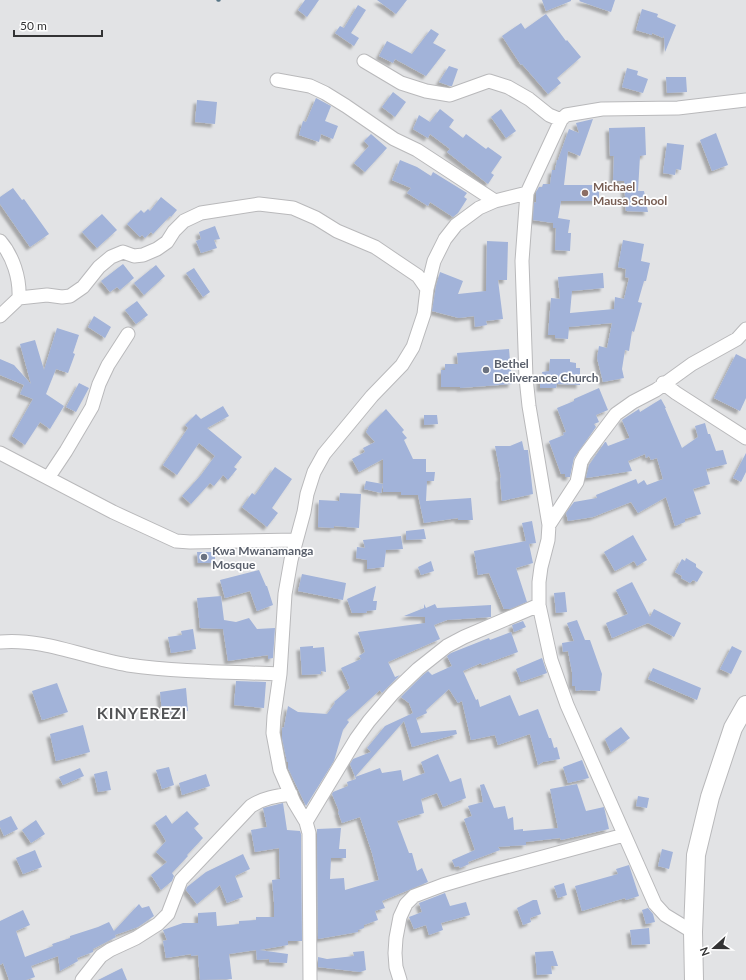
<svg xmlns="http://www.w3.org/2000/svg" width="746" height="980" font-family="Lato,sans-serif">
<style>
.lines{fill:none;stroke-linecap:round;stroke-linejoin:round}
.stream{stroke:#587686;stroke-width:3.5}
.building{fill:#a2b3d9;filter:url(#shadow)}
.street-casing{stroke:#b9b9bb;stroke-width:15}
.secondary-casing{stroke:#b9b9bb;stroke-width:20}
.street{stroke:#fff;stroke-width:13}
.secondary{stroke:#fff;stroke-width:18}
.education-dot{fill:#8d6e63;stroke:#fff;stroke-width:1.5}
.worship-dot{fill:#6b7280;stroke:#fff;stroke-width:1.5}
.labels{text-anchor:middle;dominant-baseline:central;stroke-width:3.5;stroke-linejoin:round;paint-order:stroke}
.education-label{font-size:12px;font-weight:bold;fill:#785e54;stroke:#fff;text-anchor:start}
.worship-label{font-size:12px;font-weight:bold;fill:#5b616d;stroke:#fff;text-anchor:start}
.district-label{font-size:16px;font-weight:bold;letter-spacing:1px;fill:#525355;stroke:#fff}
</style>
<defs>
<filter id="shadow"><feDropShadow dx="-3.5" dy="3.5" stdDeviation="1" flood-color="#0004"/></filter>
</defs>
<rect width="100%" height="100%" fill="#e2e3e5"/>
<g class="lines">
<!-- stream -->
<path class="stream" d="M218 0H219"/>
</g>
<!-- building -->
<path class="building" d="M305 0H319L307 17 298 10Z
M377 0H407L396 14Z
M542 0H571V1L546 11Z
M580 0H615L611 12 579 1Z
M358 5 366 10 351 33 359 38 354 46 335 33 340 26 344 28Z
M642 9 658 14 657 17 676 25 665 52 664 35 663 38 652 33V35L636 30Z
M546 14 566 41 567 40 581 57 557 78 561 83 548 94 522 64 521 65 502 36 521 23 525 29Z
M431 29 439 34 433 43 446 50 426 76 395 59 393 63 379 56 387 41 412 54Z
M449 66 458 69 452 86H450L439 82Z
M627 68 638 71 637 75 648 79 643 93 622 87Z
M666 77H686L687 92 667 93Z
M393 92 406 102 395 117 382 107Z
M316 98 331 106 325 121 338 126 333 139 321 134 319 142 299 135 303 121 306 122Z
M197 100 217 102 215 124 195 122Z
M440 109 454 120 449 127 463 138 466 134 486 149 488 147 502 157 491 173 494 175 488 184 447 152 450 149 430 134 428 138 413 129 419 115 430 122Z
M501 109 516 131 506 138 491 117Z
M593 119 580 156 568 151 564 185H599V201H561L558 218 570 220 568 233H571L570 251 555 250 556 228H553V223L533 220 534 202 536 203V192L539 187H542L543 184H550L552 170H555L557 160H558L569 129 579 133 576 123Z
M645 127 646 155 640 156 638 191H644L648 212 626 211 624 181H613L614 156H610L609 128Z
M716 133 728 165 712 171 700 140Z
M371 134 387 148 365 172 354 163 369 146 364 141Z
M667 143 684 145 681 170 676 169 675 175 663 173Z
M400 160 417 167 431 176 433 172 467 193 464 197 467 199 458 213 453 217 430 202 428 206 407 193 411 188 392 180Z
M13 188 22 200 24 199 49 234 30 247 0 204V197Z
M161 197 177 210 171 217 170 216 153 234 151 232 145 238 142 235 140 237 127 224 141 210 144 213 148 209 150 211Z
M102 214 117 230 97 248 82 232Z
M215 226 220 239 214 240 217 248 201 253 196 241 201 239 199 232Z
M623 240 644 244 641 261 650 263 646 281H644L638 302 642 303 634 332 632 331 629 351 625 350 622 369 624 378 603 382 597 358 599 346 607 348 612 323 569 327 568 339 555 338V335H548L551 298 560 299 558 277 603 273 604 288 572 291 570 313 614 309 615 297 624 299 629 278 625 277 626 269 618 267Z
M487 241 508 242 507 280H498L503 319 486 321 487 325 475 327 474 316 459 318 432 311 436 286 440 272 463 281 458 294 486 291Z
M123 264 134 278 120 290 117 287 110 292 101 281Z
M156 265 165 276 144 295 134 283Z
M194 268 210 292 203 297 186 273Z
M137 301 148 315 136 324 125 310Z
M94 316 111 327 105 338 88 327Z
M57 328 79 335 73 353 75 354 68 373 56 369 46 394 64 406 50 429 40 422 25 445 12 436 33 399 20 394 24 385 0 375V359L14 365 31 384 20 344 35 340 44 370Z
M509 349 512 384 460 388V387H441V370H445V364H458L457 353Z
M736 354 746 359V398L740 411 714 398Z
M550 359H570V362L576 363V368H580V385L557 384 556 388H540V377L543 376 542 372 549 371Z
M79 383 89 388 76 412 66 407Z
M599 388 608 410 596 415 599 422 594 424 596 427 574 458 570 477H565V474H561L549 441 564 435 563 433 566 432 557 408 574 401V399Z
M661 399 666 408H665L682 448 698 437 695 426 705 423 708 434H710L716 451 723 450 727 464 706 469 710 484 693 489 701 514 685 519V522L675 526 666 497 638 513 631 502 593 517 568 521 566 513 574 502 597 498 596 495 636 479 638 484 644 480 647 485 663 479 657 458 651 460 649 456 646 458 645 454 628 461 632 471 586 478 589 465 605 442H606L608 446 629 438V436L622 420 639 409 640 412Z
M223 406 229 416 207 428 242 457 234 467 237 469 228 480 223 475 214 486 210 483 191 504 182 496 201 475 215 456 199 443 177 475 163 465 188 428 185 425 196 414 201 419Z
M386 409 404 430 402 432 407 438 404 440 413 459H426V472H435L434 481H427L426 501 471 498 473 520H458V518L424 523 418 495H401V492H383V459L359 472 352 459 365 452 363 448 375 442 366 432 369 426Z
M424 415H437L438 424 424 425Z
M522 441 524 450H528L533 494 502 501 500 478 501 477 495 446H510Z
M746 453V472L741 482 733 478Z
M275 467 292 479 272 508 278 513 267 527 242 507 252 493 255 495Z
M366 481 383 484 381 493 364 489Z
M340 493 361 494 359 528 334 526V528L318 527 319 500 339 501Z
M532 521 536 543 529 544 533 563 516 568 527 602 510 609H504L489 573 478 575 474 551 526 541 522 523Z
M424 529 426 539 406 540V531Z
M633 535 647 560 637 566 634 561 615 571 604 552Z
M401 536 403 549 386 550 384 567 367 569V560L356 558 357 547 365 548 363 540Z
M197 552H215V563H198Z
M686 558 696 564V567L703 572 697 582 693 580 690 583 681 578 682 576 675 572 682 559 685 561Z
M431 561 434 571 421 575 418 567Z
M259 570 266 586H267L273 605 257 611 250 591 225 598 220 580Z
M302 574 346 583 343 600 298 591Z
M632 582 650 617 654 609 681 623 674 637 648 623 612 638 606 623 628 614 616 590Z
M376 586 373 601H377L376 610 367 611 366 613H352L347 599Z
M565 592 567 612 556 613 554 593Z
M221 596 224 620 236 622 249 618 257 629 275 628 273 658 268 659V655L228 661 223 629 200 628 197 598Z
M424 604 426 608 435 604 437 608 491 605V617L447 620 434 625 440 639 388 662 395 677 400 675 382 693 380 690 347 720 349 722 343 730 334 761 306 806 288 768V762H287L282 738V728L284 727 288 706 298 712 327 714 335 703 334 702 350 688 341 668 361 659 359 656 365 652 358 632 425 623V617L404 616 424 608Z
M577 620 585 640H590L602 674 600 691 581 690 576 691 575 686H572V672L568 651 563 652 562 643 574 641 567 623Z
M523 621 526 627 514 632 512 625Z
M193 629 196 649 171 653 168 637 182 635 181 631Z
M511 632 518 652 482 665 481 663 463 671 476 700 478 699 480 707 510 695 519 716 538 709 549 738H551L554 748 557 747 560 759 543 762 538 765 530 734 498 745 495 735 471 740 462 701 458 703 449 689 426 710 427 713 416 718 421 733 456 730 457 734 412 747 404 721 355 777 380 768 382 773 401 770 403 781 425 773 421 762 438 754 450 782 461 778 466 798 443 807 437 793 421 799 424 813 397 821 409 853H412L417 871 422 868 428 882 382 901 385 908 375 911 378 920 364 925V928L358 930V932L318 939 317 829 341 828 339 849H346V858H331L330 879 344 878 345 890 379 880 372 853 360 817 342 823 338 812 339 811 332 794 333 792 348 786 347 782 356 779 350 764 353 759 371 752 367 748 385 726 413 713 409 703 401 697 423 675 428 671 432 675 452 666 447 656 451 653 489 638 490 640Z
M313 646V648L324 647 326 672 321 671V674L302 675 300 647Z
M732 646 742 651 731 674 720 669Z
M542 658 547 673 521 682 516 669Z
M653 668 701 688 697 700 648 679Z
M236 681 266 682 264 708 234 705Z
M57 683 68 712 42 720 32 691Z
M186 688 188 711 162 712 160 692Z
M83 725 90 752 56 761 50 734Z
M621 727 630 738 611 752 605 739Z
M582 760 589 778 568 783 563 767Z
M169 767 174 785 162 789 156 770Z
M80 768 84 776 63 785 59 777Z
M107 771 111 790 98 792 94 774Z
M206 774 210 786 182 795 179 783Z
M484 784 494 808 505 806 508 819 513 817 514 830 523 829V831L558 828 550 789 577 784 586 811 604 807 609 829 561 840 560 838 526 842V845L498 847 500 850 468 862 469 864 460 868 459 866 455 867 452 860 475 850 464 819 472 816 468 806 483 802 480 785Z
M638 796 649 798 647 808 636 806Z
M283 803 287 830 300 831 301 834 302 941H288V945L259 950 288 954 287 963 269 962V959L257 960 256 950 229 954 232 979 200 980 198 955 191 956V954L166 958 163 941 167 940 163 930 183 923H198V913L216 912 217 926 239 924V921L256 920V917H274V902L272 880 280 879 279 848 255 852 251 830 267 827 263 808Z
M187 811 199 824 194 828 203 838 187 855 188 856 172 873 174 876 172 881 161 890 151 875 167 862 156 852 166 841 155 823 166 815 172 824Z
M11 816 18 829 4 836 0 827V821Z
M36 820 45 834 31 843 22 830Z
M662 849 673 852 669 869 658 866Z
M35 850 42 867 23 874 16 858Z
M243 854 250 869 235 876 243 897 227 903 220 885 197 904 186 890 187 887 206 872Z
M629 865 639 896 626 900 625 898 582 911 575 886 618 874 616 869Z
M564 883 567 895 558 898 554 886Z
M445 893 450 906 466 902 470 915 441 923 443 930 429 935 426 925 414 929 409 917 422 912 419 903Z
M533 900H537L541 914 530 918 531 922 523 925 517 908Z
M139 904 142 908 149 906 154 916 138 927 115 935 116 937 93 949V952L77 958 78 961 60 971 58 956 31 966 35 977 26 980H9L3 963 0 965V921L23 910 30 925 16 931 25 957 53 946 52 944 70 938V936L98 927 109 922 114 931Z
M648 908 653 914 655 922 646 924 642 910Z
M649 928 650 944 632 945 630 930Z
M364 951 366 970 360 972 318 967V957L327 959 354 956 353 952Z
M553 951 558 966H551L552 974 537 975 535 952Z
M122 968 127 980H98Z"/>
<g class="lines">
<defs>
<path id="street" d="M364 61 401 83 426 91 450 95 489 81 508 87 529 99 549 115 561 120
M277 80 310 86 325 93 346 106 394 139 417 150 495 201
M0 241C13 256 20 278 19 298
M0 316 19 298 47 295 62 297 70 296 83 287 99 267 111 257 123 252 134 256 143 255 157 249 167 242 174 231 184 221 201 213 259 204 293 208 316 218 337 231 375 247 418 276 427 289
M663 383 676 393 746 438
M0 453 113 512 176 541 190 542 296 540
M48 478 66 451 92 407 99 384 108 365 128 334
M549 525 577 482 581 462 585 455 616 414 633 402 656 390 692 364 737 339 746 329
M0 642C44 638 85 658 128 665 178 672 230 672 280 674
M306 822 356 739 369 721 393 693 418 669 447 646 464 637 539 605
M693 932 665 915 655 904 567 705 551 660 539 605V582L541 567 548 540 549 525 529 406 526 378 522 261 527 193 561 120 566 115 602 109 678 108 746 100
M82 980 101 956 110 950 136 938 158 924 168 914 181 880 251 806C263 798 276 796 291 794
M310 980 309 833 306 822 294 802 280 770 273 733 274 716 280 674 285 594 291 560 304 512 307 494 314 472 324 454 372 396 402 365 413 347 424 314 427 289 434 261 445 239 456 225 479 208 495 201 527 193
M400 980 396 967 395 953 396 938 400 917 406 904 414 896 443 885 480 874 624 835"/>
<path id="secondary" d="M694 980 693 932 696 855 710 797 733 728 746 705"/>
</defs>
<!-- street casing -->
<use href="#street" class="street-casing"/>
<!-- secondary casing -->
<use href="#secondary" class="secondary-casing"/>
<!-- street -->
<use href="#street" class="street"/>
<!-- secondary -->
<use href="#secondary" class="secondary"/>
</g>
<!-- markers -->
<circle class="education-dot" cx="585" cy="193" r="4"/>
<g class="worship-dot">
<circle cx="486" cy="370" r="4"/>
<circle cx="204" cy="557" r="4"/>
</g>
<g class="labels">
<!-- education labels -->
<g class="education-label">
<text x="593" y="186">Michael<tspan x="593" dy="14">Mausa School</tspan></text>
</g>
<!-- worship labels -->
<g class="worship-label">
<text x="494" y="363">Bethel<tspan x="494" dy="14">Deliverance Church</tspan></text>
<text x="212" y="550">Kwa Mwanamanga<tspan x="212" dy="14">Mosque</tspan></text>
</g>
<!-- district labels -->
<g class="district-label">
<text x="142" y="712">KINYEREZI</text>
</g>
</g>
<!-- north arrow -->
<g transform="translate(714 948) rotate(249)" stroke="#ffffff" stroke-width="3" paint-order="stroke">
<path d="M0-3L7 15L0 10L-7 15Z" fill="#333334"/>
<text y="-6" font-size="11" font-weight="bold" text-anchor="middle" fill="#333334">N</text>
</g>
<!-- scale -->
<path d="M14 30v6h88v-6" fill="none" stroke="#333334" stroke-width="2"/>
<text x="20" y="30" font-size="12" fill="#333334" stroke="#ffffff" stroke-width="3" paint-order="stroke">50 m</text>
</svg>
